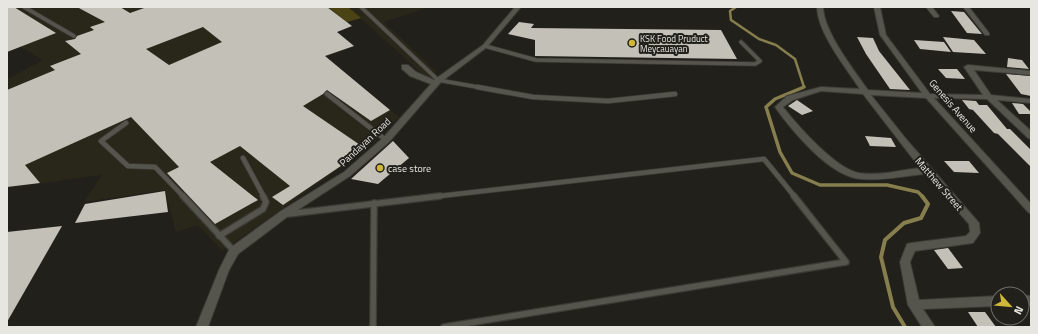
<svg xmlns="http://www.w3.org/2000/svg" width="1038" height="334" font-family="'Titillium Web',sans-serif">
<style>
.built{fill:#29271a}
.green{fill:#4c4315}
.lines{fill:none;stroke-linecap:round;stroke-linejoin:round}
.stream-far2{stroke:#867e4d;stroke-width:2.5}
.stream-far1{stroke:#867e4d;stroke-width:3.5}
.stream{stroke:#867e4d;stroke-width:4}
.building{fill:#c2c0b7;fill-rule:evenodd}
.service-far2-casing{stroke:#3b3a35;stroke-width:5}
.service-far1-casing{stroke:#3b3a35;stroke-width:6}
.service-casing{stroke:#3b3a35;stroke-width:8}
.minor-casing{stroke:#3b3a35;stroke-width:2}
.service-far2{stroke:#55544d;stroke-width:3.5}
.service-far1{stroke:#55544d;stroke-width:4.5}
.service{stroke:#55544d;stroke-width:5.5}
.minor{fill:#55544d;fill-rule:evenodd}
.poi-dot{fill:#cfb837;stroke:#21201a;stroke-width:1.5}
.labels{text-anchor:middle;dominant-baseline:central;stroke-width:4;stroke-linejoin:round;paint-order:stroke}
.far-poi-label{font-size:9px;fill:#e7e6e1;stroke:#21201a;text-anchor:start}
.street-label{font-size:10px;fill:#e7e6e1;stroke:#21201a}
.poi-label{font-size:10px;fill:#e7e6e1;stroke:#21201a;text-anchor:start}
</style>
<rect width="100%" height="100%" fill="#21201a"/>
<!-- built -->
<path class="built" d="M7 7H328L352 26 337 32 355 46 326 57 399 117 366 150 222 251 198 225 176 232 165 190 84 202 102 175 7 188V79L43 60 20 47 7 52Z
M348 7 427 8 384 22 437 72 428 79Z"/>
<!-- green -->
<path class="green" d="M328 7H348L361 18 347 22Z"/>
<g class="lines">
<!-- stream-far2 -->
<path class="stream-far2" d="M736 7 730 11 731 20 759 39 776 45 795 59 804 87 802 88"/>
<!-- stream-far1 -->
<path class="stream-far1" d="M804 87 775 99 766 107 780 152 792 173 820 185H887L918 192 923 197"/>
<!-- stream -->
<path class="stream" d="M905 327 893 307 881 257 885 240 904 223 921 218 928 204 922 196"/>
</g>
<!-- building -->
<path class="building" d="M7 7H14L56 33 7 52Z
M77 7H120L130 13 147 7H327L352 26 337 32 354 46 325 56 390 110 371 121 327 90 323 94 303 106 366 149 283 205 272 197 290 186 240 146 210 162 258 200 215 224 167 173 179 167 131 117 25 165 40 183 7 187V90L55 70 50 66 81 54 65 41 75 39 77 36 94 30 90 27 105 22ZM203 27 222 42 169 65 146 49Z
M951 11 964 12 982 34 967 33Z
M519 22 534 24 531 28 721 30 737 59 535 56V40L508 34Z
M857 37 873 38 879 51 910 90 890 89 866 54Z
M943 37 974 40 986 54 953 52Z
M914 40 944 42 951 52 920 49Z
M1008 58 1022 60 1029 69 1007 67Z
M938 69H957L965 79 946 78Z
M1006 74 1031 76V96L1021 94Z
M797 100 813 111 802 115 788 106Z
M962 100 976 101 979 105H987L1007 129H1010L1031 150V167L998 134 994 133 973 110 969 109Z
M1012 103 1023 104 1031 112V114H1019Z
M865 136 891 138 896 147 870 146Z
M393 141 409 158 378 184 351 179Z
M944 161H969L979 173 954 172Z
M165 191 168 212 75 223 85 204Z
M62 226 7 322V232Z
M948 248 963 268 948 269 934 250Z
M968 312H985L996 327H978Z"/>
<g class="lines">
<defs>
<path id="service-far2" d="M24 7 74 36
M361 7 438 80 483 88
M485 46 536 60 755 64 760 61 741 42"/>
<path id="service-far1" d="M477 87 533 97 608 101 675 94
M327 94 386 140
M126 123 101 141 128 166 155 167 184 197
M243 158 264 197
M431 197 764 159 795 197"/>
<path id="service" d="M183 196 234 251
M288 214 440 196
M219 236 263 209 266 202 263 196
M373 327 374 203
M444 327 846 262 794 196"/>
<path id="minor" d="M515 7H521L487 47 441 82 389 142 350 176 287 217 238 254 229 270 208 327H196L219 270 230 248 281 211 344 172 383 138 431 84 410 76 402 69V65H408L416 72 434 80 483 45Z
M817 7H823C824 32 853 69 868 90L922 93 880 35 874 7H880L886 35 930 94 983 95 964 67 968 65 1031 71V75L974 70 991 95 1031 99V103L997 100 1031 131V139L1028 138 987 99 934 98 1031 204V214L1028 212 926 98 871 95 906 139 979 223 980 233 973 243 915 251 910 262 919 300 998 296V306L923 309 935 327H922L908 305 900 262 907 244 911 243 966 236 970 232 969 224 925 174C904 176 882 181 861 179 830 177 792 131 775 107L787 96 821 87 860 89C846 68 817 32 817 7ZM821 91 863 94 920 168C901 170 879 176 859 173 836 169 798 126 783 107L793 100Z
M926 7H932L939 16 938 17H934Z
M963 7H969L989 33V35H985Z
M1022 295 1031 296V306L1022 305Z"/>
</defs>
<!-- service-far2 casing -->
<use href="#service-far2" class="service-far2-casing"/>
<!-- service-far1 casing -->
<use href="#service-far1" class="service-far1-casing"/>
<!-- service casing -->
<use href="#service" class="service-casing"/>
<!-- minor casing -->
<use href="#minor" class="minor-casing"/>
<!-- service-far2 -->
<use href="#service-far2" class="service-far2"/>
<!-- service-far1 -->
<use href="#service-far1" class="service-far1"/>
<!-- service -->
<use href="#service" class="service"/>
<!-- minor -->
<use href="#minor" class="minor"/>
</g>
<!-- markers -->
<g class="poi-dot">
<circle cx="632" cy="43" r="4"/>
<circle cx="380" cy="168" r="4"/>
</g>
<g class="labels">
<!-- far-poi labels -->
<g class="far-poi-label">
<text x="640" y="38">KSK Food Pruduct<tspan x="640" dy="10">Meycauayan</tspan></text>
</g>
<!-- street labels -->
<g class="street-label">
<text transform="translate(953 106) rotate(49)">Genesis Avenue</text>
<text transform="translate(365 142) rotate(-43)">Pandayan Road</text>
<text transform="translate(939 184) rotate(49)">Matthew Street</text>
</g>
<!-- poi labels -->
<g class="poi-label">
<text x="388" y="168">case store</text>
</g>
</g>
<!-- border -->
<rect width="1038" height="334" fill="none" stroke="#e7e6e1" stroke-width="16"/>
<!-- north arrow -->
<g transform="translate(1010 306) rotate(117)"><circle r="19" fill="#21201a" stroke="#706f6a"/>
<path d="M0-3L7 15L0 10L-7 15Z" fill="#cfb837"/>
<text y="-6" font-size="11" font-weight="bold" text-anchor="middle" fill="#e7e6e1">N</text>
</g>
</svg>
